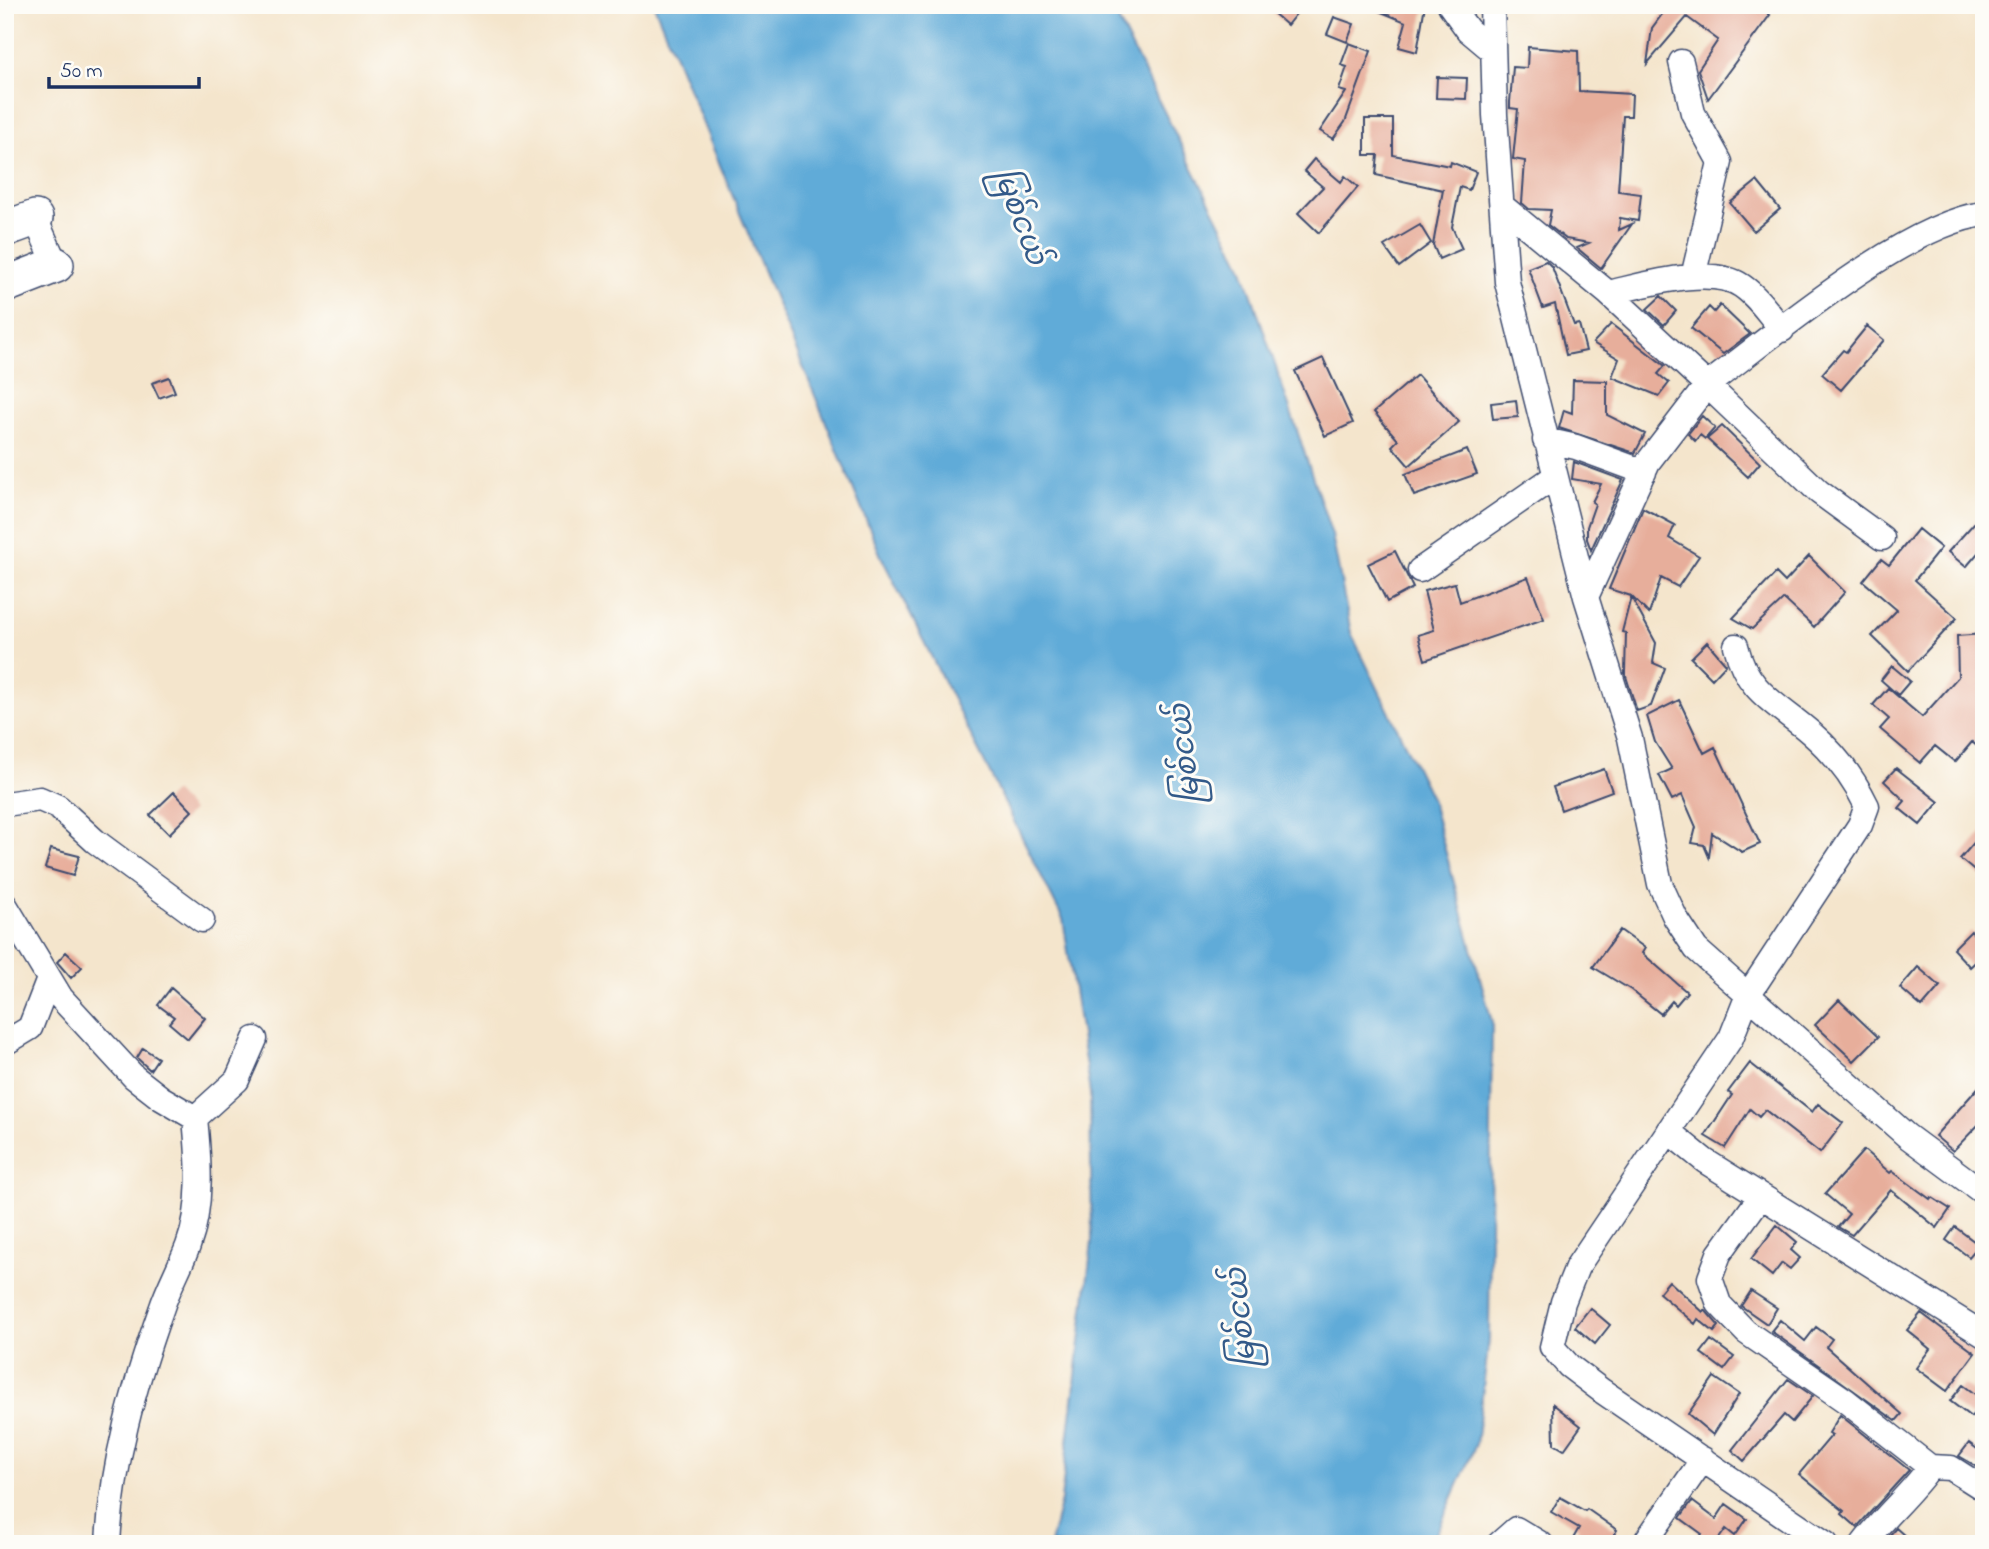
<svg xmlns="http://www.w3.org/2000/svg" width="1989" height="1549" font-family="'Indie Flower','Noto Sans Myanmar',sans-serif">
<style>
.water{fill:#60abd8;stroke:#3e6d9b;stroke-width:2}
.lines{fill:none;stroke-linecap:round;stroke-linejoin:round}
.stream{stroke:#60abd8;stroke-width:6}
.building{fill:#e7ae9b}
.minor-casing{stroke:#3c4a6e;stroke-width:27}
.highway-casing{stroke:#3c4a6e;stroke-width:38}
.minor{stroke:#fff;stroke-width:24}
.highway{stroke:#fff;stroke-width:35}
.labels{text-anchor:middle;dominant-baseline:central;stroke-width:6;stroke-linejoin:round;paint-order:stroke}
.water-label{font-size:30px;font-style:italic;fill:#335a89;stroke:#fdfcf7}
</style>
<rect width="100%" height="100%" fill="#fdfcf7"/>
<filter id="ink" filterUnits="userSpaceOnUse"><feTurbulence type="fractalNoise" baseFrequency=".0143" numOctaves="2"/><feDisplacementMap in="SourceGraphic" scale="14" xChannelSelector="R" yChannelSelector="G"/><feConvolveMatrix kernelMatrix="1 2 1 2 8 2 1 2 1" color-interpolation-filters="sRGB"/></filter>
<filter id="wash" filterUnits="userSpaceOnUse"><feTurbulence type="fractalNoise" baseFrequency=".00686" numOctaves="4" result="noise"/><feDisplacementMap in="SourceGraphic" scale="28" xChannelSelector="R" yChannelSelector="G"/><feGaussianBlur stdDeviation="1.57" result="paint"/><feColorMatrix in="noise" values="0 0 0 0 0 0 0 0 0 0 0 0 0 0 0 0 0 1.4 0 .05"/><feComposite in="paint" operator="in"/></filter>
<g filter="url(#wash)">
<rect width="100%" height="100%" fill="#f4e5cc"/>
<!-- water -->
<path class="water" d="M654 5H1113L1120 24 1242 266 1332 535 1351 633 1431 798 1492 1022 1489 1340 1476 1444 1432 1544H1050L1061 1500 1092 1242 1090 1093 1063 919 881 556Z"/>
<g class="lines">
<!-- stream -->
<path class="stream" d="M1968 5 1984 18"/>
</g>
<g id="blocks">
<!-- building -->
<path class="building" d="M1264 5H1303L1287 25Z
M1364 5H1425L1417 52 1399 47 1406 22Z
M1669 5H1756L1770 15 1708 99 1698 70 1718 40 1687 17 1647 64 1652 28Z
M1334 17 1354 24 1347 42 1327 34Z
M1349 43 1371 51 1345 122 1333 139 1320 131 1346 92 1339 90 1347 67 1341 65Z
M1528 47 1578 51 1579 91 1632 94 1631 116H1623L1618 191 1641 194 1638 221 1620 218 1619 230 1632 224 1601 268 1577 248 1589 243 1566 239 1548 225 1551 210 1529 209 1522 203 1525 161 1513 159 1518 109 1510 108V102L1513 67 1527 68Z
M1437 77 1467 78 1466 99 1436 98Z
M1365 119H1393V155L1450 166 1451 162 1476 172 1469 190 1460 187 1452 227 1462 249 1439 259 1433 245 1443 190 1376 175 1378 155H1365Z
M1314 159 1341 182 1345 176 1358 187 1319 233 1298 213 1323 187 1304 171Z
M1757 181 1780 209 1754 231 1730 203Z
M1420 225 1431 243 1399 267 1384 246Z
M1546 261 1552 267 1574 325 1579 324 1586 351 1566 355 1555 304 1543 308 1528 268Z
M1661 296 1676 311 1664 325 1647 309Z
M1720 305 1750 334 1723 354 1691 328 1709 307 1714 312Z
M1611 324 1665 366 1658 374 1669 383 1659 396 1612 377 1619 359 1593 343Z
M1867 326 1884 340 1841 390 1822 374 1843 350 1846 352Z
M1323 358 1353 423 1325 436 1295 371Z
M1417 375 1459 422 1409 466 1392 446 1398 440 1374 412Z
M169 377 175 392 159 398 152 383Z
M1573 380 1607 381V415L1645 434 1635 453 1559 428 1564 410 1572 413Z
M1516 400 1518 417 1493 419 1491 403Z
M1702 416 1715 428 1705 439 1700 435 1695 441 1688 434Z
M1722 426 1760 463 1748 477 1707 439Z
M1467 450 1477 474 1414 496 1405 474Z
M1574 462 1623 480 1591 550 1587 539V527L1595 504 1592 502 1601 484 1572 479Z
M1643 508 1675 525 1669 538 1699 556 1678 587 1661 578 1649 614 1631 596 1609 589Z
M1984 512V546L1966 567 1948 552Z
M1918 529 1941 548 1915 580 1957 618 1908 671 1872 636 1897 610 1863 581 1881 559 1889 565Z
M1395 551 1413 588 1387 602 1368 564Z
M1809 556 1845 592 1814 627 1784 599 1752 629 1733 618 1776 573 1785 582Z
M1528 577 1544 619 1425 660 1418 635 1434 630 1424 591 1455 583 1460 602Z
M1631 597 1656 643 1653 663 1665 668 1651 706 1637 711 1625 673 1626 633 1622 632Z
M1984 634V752L1972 742 1955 762 1935 746 1920 763 1880 729 1889 719 1873 705 1888 688 1922 717 1958 677 1957 636Z
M1707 642 1726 664 1712 679 1691 658Z
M1892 666 1910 681 1898 695 1881 680Z
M1679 700 1704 753 1715 747 1760 844 1742 852 1712 833 1709 857 1704 845 1692 843 1696 827 1682 795 1672 800 1659 775 1672 769 1655 742 1647 716Z
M1896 768 1939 802 1920 825 1899 808 1905 801 1884 781Z
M1604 769 1612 791 1561 810 1553 787Z
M174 792 192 811 169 834 150 815Z
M1984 831V879L1960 859Z
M51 849 79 856 73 876 45 868Z
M1620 930 1645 948 1642 953 1687 992 1676 1005 1672 1001 1661 1014 1631 990 1593 967Z
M1971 931 1984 945V954L1970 967 1953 949Z
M66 952 82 967 71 978 57 962Z
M1918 967 1940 986 1922 1007 1900 988Z
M171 988 205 1018 188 1039 169 1023 174 1017 158 1005Z
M1839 1000 1878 1037 1854 1061 1815 1025Z
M143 1048 158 1058 150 1070 137 1058Z
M1750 1063 1812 1112 1818 1104 1843 1123 1820 1153 1765 1110 1759 1117 1750 1109 1725 1148 1705 1136 1732 1095 1728 1092Z
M1984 1081V1119L1953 1151 1935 1136Z
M1864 1150 1890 1173 1892 1171 1930 1199 1931 1197 1950 1209 1937 1228 1891 1190 1852 1235 1838 1227 1849 1214 1825 1194Z
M1777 1225 1797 1242 1791 1250 1800 1258 1790 1269 1782 1263 1772 1276 1751 1259Z
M1955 1227 1979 1245 1969 1257 1946 1240Z
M1669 1281 1703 1312 1705 1310 1719 1326 1714 1332 1698 1319 1695 1324 1659 1293Z
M1751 1291 1777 1308 1767 1324 1741 1306Z
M1590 1308 1610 1325 1595 1344 1575 1327Z
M1921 1313 1975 1353 1947 1391 1916 1368 1930 1349 1907 1330Z
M1780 1320 1805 1341 1816 1327 1832 1339 1826 1347 1902 1414 1896 1421 1771 1331Z
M1711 1340 1734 1357 1724 1370 1701 1353Z
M1714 1377 1739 1394 1713 1435 1688 1414Z
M1788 1379 1813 1396 1792 1422 1784 1415 1744 1461 1732 1450Z
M1963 1385 1983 1400 1971 1417 1950 1401Z
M1553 1404 1581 1426 1564 1450 1554 1444Z
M1840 1415 1909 1470 1857 1527 1842 1514 1844 1511 1799 1474 1832 1435 1829 1433Z
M1969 1443 1984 1454 1978 1467 1959 1456Z
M1560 1497 1585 1511 1587 1509 1617 1530 1608 1544H1570L1579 1528 1551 1512Z
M1692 1501 1716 1519 1726 1504 1747 1519 1735 1536 1726 1529 1715 1544H1695L1702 1534 1680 1518Z
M1896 1528 1914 1544H1882Z"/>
</g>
</g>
<g filter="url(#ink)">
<use href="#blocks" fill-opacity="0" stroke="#3c4a6e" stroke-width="2"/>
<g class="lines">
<defs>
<path id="minor" d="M1450 5 1468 30 1493 51
M1492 5 1495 115 1507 282 1586 597 1630 738 1660 884 1675 917 1696 949 1907 1136 1984 1193
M1681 62 1693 113 1720 162 1693 277
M1502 206 1608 293 1707 385C1773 336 1906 223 1984 214
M35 218 56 265
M1608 293C1641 286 1711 264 1742 286 1758 297 1770 315 1782 330
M1545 440 1576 447 1644 472
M1420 570 1554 477
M1586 597 1648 462 1707 385 1819 492 1882 538
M1736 646C1747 693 1778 704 1811 733 1834 753 1854 779 1867 806L1860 825 1748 995 1731 1038 1577 1267 1563 1302 1552 1347 1569 1366 1602 1391 1826 1544
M5 804 40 799 58 807 95 841 202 920
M5 905 61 998 134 1077 161 1098 195 1118C199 1159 203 1206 188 1246 180 1267 168 1288 161 1310 134 1386 112 1463 108 1544
M5 1043 30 1028 49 979
M195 1118 237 1080 255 1039
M1668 1131 1705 1161 1984 1335
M1761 1196 1719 1254 1710 1278 1719 1304 1746 1332 1846 1401 1930 1467 1951 1468 1984 1489
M1499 1544 1516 1529 1541 1544
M1644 1544 1703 1459
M1863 1544C1884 1516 1910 1495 1930 1467"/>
<path id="highway" d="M5 229 35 218
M5 285 56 265"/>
</defs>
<!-- minor casing -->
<use href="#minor" class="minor-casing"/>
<!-- highway casing -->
<use href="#highway" class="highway-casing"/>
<!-- minor -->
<use href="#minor" class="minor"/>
<!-- highway -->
<use href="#highway" class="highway"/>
</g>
</g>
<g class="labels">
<!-- water labels -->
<g class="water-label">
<text transform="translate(1018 217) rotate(69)">မြစ်ငယ်</text>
<text transform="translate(1187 754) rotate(-96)">မြစ်ငယ်</text>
<text transform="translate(1243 1318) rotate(-96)">မြစ်ငယ်</text>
</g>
</g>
<!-- margin -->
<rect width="1989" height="1549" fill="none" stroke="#fdfcf7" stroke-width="28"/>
<!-- scale -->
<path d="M49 77v10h150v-10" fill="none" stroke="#1b2f5e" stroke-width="3.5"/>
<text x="60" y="77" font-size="21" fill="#1b2f5e" stroke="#fdfcf7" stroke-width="5" paint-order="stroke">50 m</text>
</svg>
